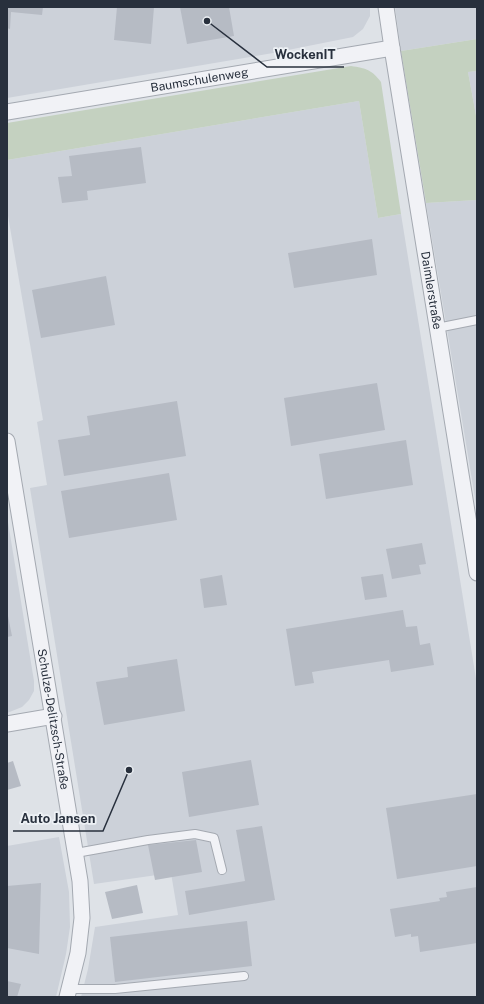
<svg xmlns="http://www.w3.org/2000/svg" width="484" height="1004" font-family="'Public Sans',sans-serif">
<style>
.built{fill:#ccd1d9}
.green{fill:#c4d1c0}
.building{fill:#b6bbc4}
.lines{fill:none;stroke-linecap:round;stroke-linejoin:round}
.lane-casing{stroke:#a4a9b1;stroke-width:10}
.street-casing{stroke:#a4a9b1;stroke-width:17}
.lane{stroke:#f1f2f6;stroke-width:8}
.street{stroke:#f1f2f6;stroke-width:15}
.labels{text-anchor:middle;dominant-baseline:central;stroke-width:3.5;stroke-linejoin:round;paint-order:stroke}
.street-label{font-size:12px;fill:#28303d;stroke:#edf1f5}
.leader{fill:none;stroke:#28303d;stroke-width:1.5}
.callout-dot{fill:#28303d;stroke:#edf1f5;stroke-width:1.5}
.callout-label{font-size:13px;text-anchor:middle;font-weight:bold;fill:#28303d;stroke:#edf1f5;stroke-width:3.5;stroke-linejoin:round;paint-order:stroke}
</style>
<rect width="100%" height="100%" fill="#dee2e7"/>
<!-- built -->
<path class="built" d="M7 7H370V16L363 29 353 37 273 53 7 98Z
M395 7H477V39L401 51Z
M477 71V121L468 72Z
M359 101 378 218 401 214 477 685V997H81L88 969 95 927 178 915 171 873 94 884 30 488 47 485 37 422 43 420 7 210V160Z
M477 200V510L426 203Z
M7 516 34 681V691L29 700 22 707 7 713Z
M59 837 69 892 70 927 66 954 56 997H7V846Z"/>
<!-- green -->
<path class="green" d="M477 39V71L468 72 477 121V200L426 203 401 51Z
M351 66C366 68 372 70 381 82L401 214 378 218 359 101 7 160V123Z"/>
<!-- building -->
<path class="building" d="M7 7H43L42 15 11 12 10 29 7 28Z
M117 7H154L151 44 114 40Z
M180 7H229L234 36 187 44Z
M141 147 146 183 87 191 88 200 62 203 58 177 72 176 69 156Z
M372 239 377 275 294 288 288 253Z
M106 276 115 325 41 338 32 290Z
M377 383 385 430 291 446 284 398Z
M177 401 186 456 64 476 58 440 90 435 87 416Z
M406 440 413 485 326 499 319 454Z
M169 473 177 520 69 538 61 491Z
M422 543 426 564 419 565 421 574 392 579 386 549Z
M383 574 387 597 365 600 361 577Z
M222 575 227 605 204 608 200 579Z
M403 610 406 627 417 626 420 645 430 643 434 665 391 672 389 660 312 672 314 683 295 686 286 629Z
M7 611 12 636 7 637Z
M177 659 185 711 104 725 96 682 128 677 127 667Z
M251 760 259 805 189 817 182 772Z
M13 761 21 786 7 790V763Z
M477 794V866L397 879 386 808Z
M262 826 275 900 189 915 185 891 245 881 236 830Z
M196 840 202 872 155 880 148 845Z
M41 883 39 954 7 948V886Z
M137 885 143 913 112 919 105 892Z
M477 887V909H476L477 943 420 952 418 936 411 937V934L395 937 390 909 440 901 439 898 447 897 446 892Z
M247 921 252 966 115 982 110 937Z
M7 981 21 984 17 997H7Z"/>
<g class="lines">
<defs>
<path id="lane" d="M437 328 477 320
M76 853 148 840 195 834 214 838 222 870
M69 989H115L244 976"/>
<g id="street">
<path id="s1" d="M386 7 392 48 477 573"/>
<path id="s2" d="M7 112 392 48"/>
<path id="s3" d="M7 441 80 881 82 918 78 953 67 997"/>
<path d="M7 724 54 716"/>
</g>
</defs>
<!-- lane casing -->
<use href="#lane" class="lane-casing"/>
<!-- street casing -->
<use href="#street" class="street-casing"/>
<!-- lane -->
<use href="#lane" class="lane"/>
<!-- street -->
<use href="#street" class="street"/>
</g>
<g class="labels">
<!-- street labels -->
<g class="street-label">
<text stroke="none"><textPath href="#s2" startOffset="195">Baumschulenweg</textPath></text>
<text stroke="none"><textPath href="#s1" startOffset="287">Daimlerstraße</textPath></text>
<text stroke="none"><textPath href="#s3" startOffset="282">Schulze-Delitzsch-Straße</textPath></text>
</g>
</g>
<!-- callouts -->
<path class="leader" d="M207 21L267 67H344M129 770L103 831H13"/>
<g class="callout-dot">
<circle cx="207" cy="21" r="4"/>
<circle cx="129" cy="770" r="4"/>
</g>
<g class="callout-label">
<text x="305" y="59">WockenIT</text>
<text x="58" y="823">Auto Jansen</text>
</g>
<!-- border -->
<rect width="484" height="1004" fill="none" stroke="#28303d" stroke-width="16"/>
</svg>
